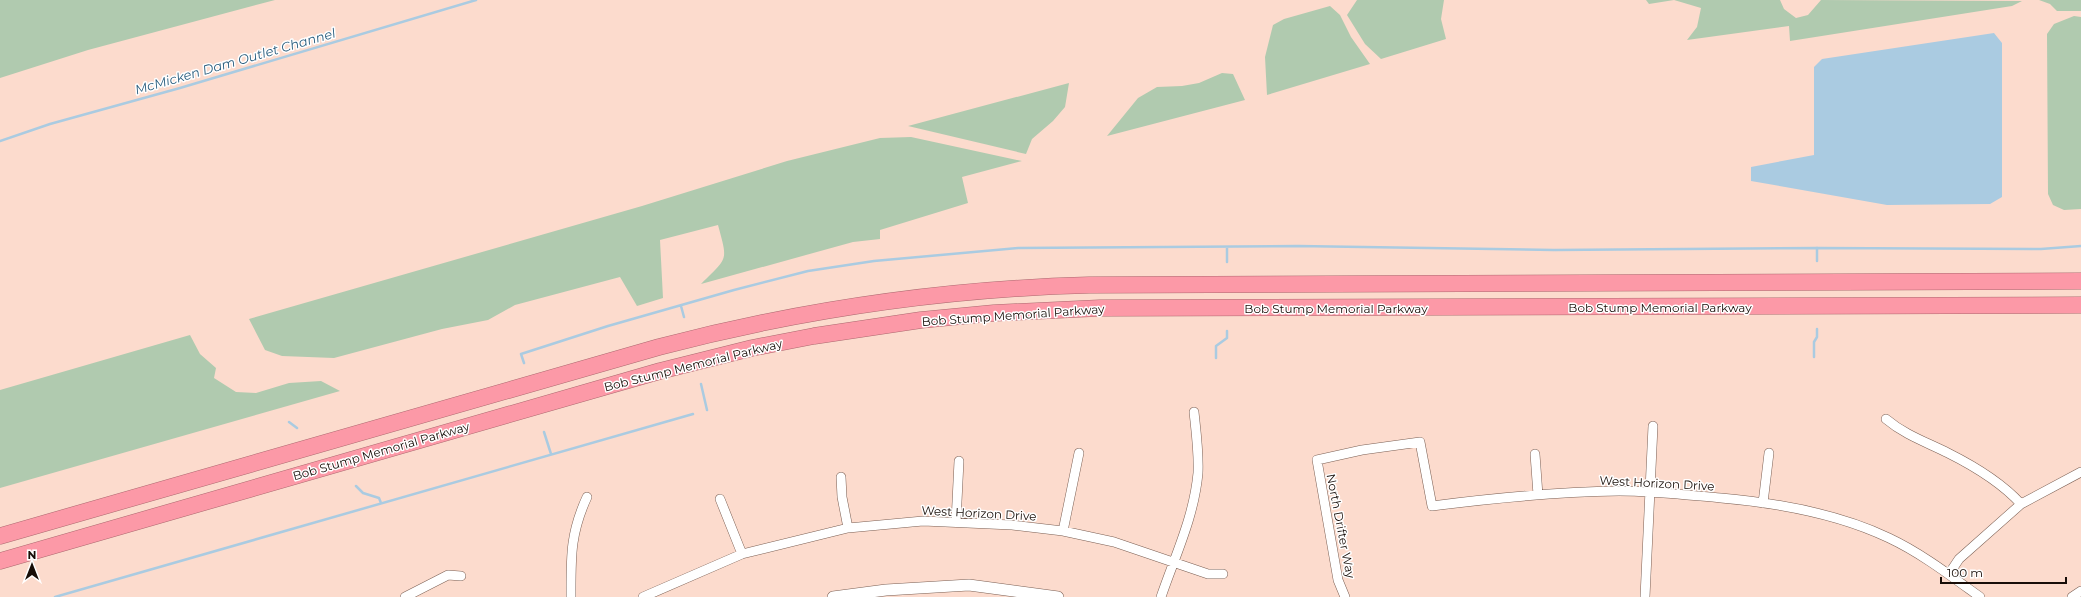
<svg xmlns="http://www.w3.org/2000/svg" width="2081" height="597" font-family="Montserrat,sans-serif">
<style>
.green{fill:#b0caaf}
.water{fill:#aacbe1}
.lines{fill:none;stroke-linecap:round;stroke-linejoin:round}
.stream{stroke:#aacbe1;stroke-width:2.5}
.minor-casing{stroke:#7b5f53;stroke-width:10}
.tertiary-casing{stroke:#7b5f53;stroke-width:12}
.motorway-casing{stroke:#ac686f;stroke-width:17}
.minor{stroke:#fff;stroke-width:9}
.tertiary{stroke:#fff;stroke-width:11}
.motorway{stroke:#fc99a7;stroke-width:16}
.labels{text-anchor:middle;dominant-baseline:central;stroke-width:3;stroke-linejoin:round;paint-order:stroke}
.street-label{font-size:12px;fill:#170d08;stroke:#fff}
.water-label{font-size:13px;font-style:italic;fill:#295d7e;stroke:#fff}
</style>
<rect width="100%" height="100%" fill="#fcdbcd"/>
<!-- green -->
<path class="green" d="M0 0H275L88 50 0 78Z
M1357 0H1444L1441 19 1446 39 1381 59 1365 44 1347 15Z
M1646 0H1780L1784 9 1796 18 1808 15 1821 0 2022 1 2012 6 1790 41 1789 26 1687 40 1697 27 1701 8 1674 0 1649 4Z
M2039 0H2081V11H2057L2050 4Z
M1330 6 1340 15 1351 37 1370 64 1267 95 1265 57 1273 25 1284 19Z
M2074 16 2081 17V209L2064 210 2053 205 2048 194 2047 34 2054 24Z
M1222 73 1233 74 1245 100 1107 136 1138 98 1157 87 1182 86 1199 83Z
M1069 83 1065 107 1053 121 1032 139 1026 154 908 126Z
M911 137 1022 161 962 177 968 203 880 230V239L853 242 701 284C728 257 728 262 718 225L660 240 663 298 637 306 620 277 515 305 488 320 442 329 334 358 282 356 265 350 249 319 642 206 787 161 880 138Z
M190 335 200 354 216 368 214 378 236 392 256 393 289 383 321 381 340 391 0 488V390Z"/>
<!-- water -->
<path class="water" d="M1994 33 2002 43V197L1990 204 1887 205 1751 181V167L1814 155V67L1822 59Z"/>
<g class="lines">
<!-- stream -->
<path class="stream" d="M0 141 50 124 180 88 476 0
M1227 248V262
M1817 248V261
M681 306 684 317
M1814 357V342L1817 337V329
M1216 358V346L1227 338V331
M524 363 521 354 608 326 734 290 808 271 874 261 1018 248 1298 246 1554 250 1817 248 2041 249 2081 246
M701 384 707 410
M289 422 297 428
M544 432 551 454
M356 486 363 493 379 498 381 503
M55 597 693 414"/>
<defs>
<path id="minor" d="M1886 419C1905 435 1926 442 1948 453 1974 466 2001 482 2021 504
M1535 454 1538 495
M841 477 842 497 848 528
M720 499 742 554
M1763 503 1769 453
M956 522 959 461
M1063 531 1079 453
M1949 574 1959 559 2021 504 2081 472
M405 597 448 575 461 576
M571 597C571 557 570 534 587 497
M643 597 742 554 848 528 923 521 1012 525 1063 531 1114 542 1208 574H1223
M1161 597C1175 556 1194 517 1198 473 1199 453 1196 431 1194 412
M1345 597 1338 580 1317 460 1362 450 1420 442 1432 506C1494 498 1556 492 1619 491 1653 491 1687 495 1721 498 1778 503 1837 513 1889 538 1921 553 1951 576 1980 597
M1645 597 1653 426
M2072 597 2081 591"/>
<path id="tertiary" d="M833 597 886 590 969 585 1058 597"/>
<path id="motorway" d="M0 536 659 347C800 310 943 289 1089 285L2081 281
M0 561 660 371 752 348 814 336 921 320 994 313 1100 308 2081 305"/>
</defs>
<!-- minor casing -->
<use href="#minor" class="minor-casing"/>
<!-- tertiary casing -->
<use href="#tertiary" class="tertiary-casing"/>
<!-- motorway casing -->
<use href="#motorway" class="motorway-casing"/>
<!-- minor -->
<use href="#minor" class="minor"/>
<!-- tertiary -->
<use href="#tertiary" class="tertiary"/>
<!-- motorway -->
<use href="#motorway" class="motorway"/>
</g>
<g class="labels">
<!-- street labels -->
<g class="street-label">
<text x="1660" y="307">Bob Stump Memorial Parkway</text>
<text x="1336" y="308">Bob Stump Memorial Parkway</text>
<text transform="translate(1013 315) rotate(-4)">Bob Stump Memorial Parkway</text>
<text transform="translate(693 365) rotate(-14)">Bob Stump Memorial Parkway</text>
<text transform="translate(381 451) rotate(-16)">Bob Stump Memorial Parkway</text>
<text transform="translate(1657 483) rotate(3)">West Horizon Drive</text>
<text transform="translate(979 513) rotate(3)">West Horizon Drive</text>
<text transform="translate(1341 526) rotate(79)">North Drifter Way</text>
</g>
<!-- water labels -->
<g class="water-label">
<text transform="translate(235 61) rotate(-16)">McMicken Dam Outlet Channel</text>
</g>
</g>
<!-- north arrow -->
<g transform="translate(32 565)" stroke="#ffffff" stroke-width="3" paint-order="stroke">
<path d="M0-3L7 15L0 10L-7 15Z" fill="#170d08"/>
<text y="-6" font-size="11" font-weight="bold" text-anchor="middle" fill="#170d08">N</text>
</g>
<!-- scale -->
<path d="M1941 577v6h125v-6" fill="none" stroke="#170d08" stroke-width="2"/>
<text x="1947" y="577" font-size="12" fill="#170d08" stroke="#ffffff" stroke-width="3" paint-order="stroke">100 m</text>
</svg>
